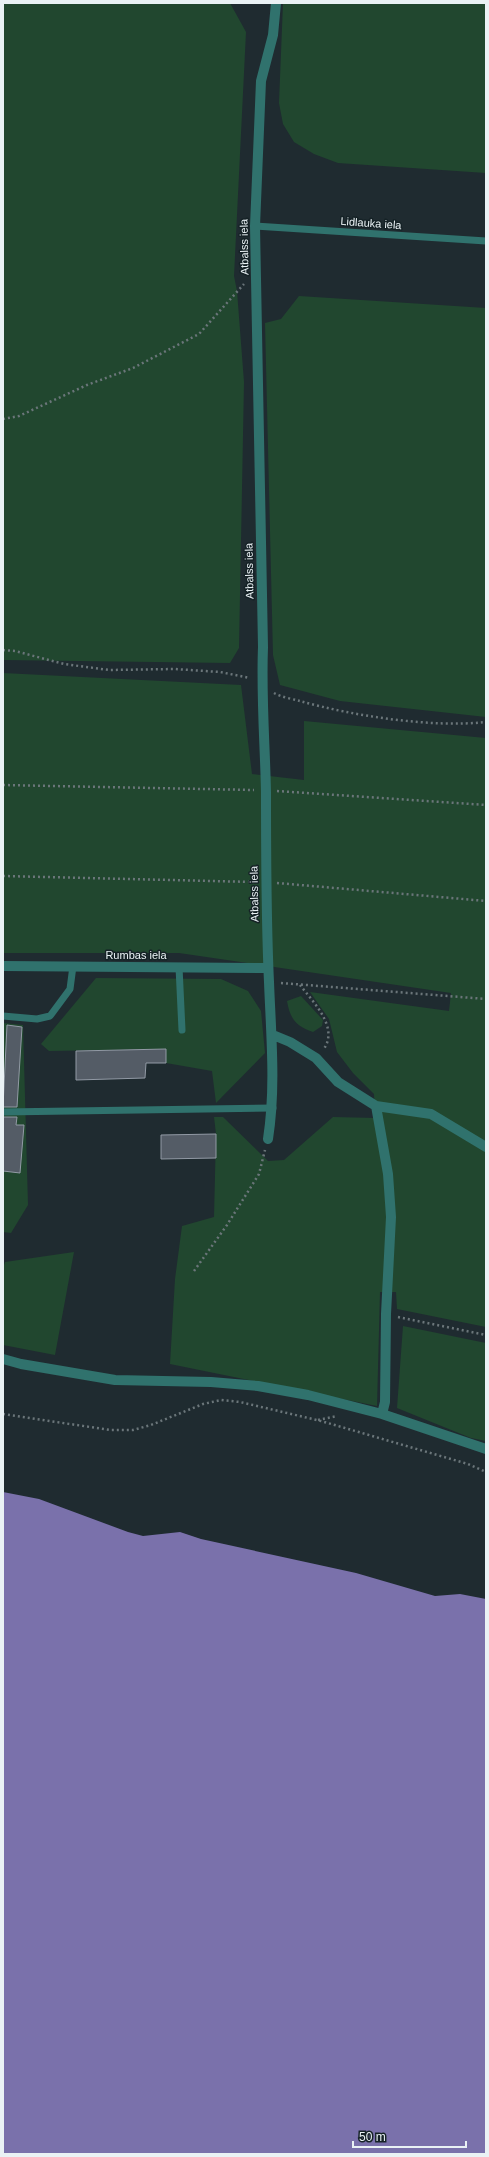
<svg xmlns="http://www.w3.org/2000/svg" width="489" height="2157" font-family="Arial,sans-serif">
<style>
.green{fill:#21472f}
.water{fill:#7a71ab}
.building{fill:#545c66;stroke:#929aa5}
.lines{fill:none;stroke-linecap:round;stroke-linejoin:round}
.path{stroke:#6b767a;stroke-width:2.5;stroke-dasharray:2 3;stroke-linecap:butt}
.lane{stroke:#30726d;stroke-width:7}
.street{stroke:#30726d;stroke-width:10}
.labels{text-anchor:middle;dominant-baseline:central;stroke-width:3;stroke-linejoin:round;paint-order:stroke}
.street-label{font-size:11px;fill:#eaf2f5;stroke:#152226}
</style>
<rect width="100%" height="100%" fill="#1f2b30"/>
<!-- green -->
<path class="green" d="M3 3H230L246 32 234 276 237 291 244 382 239 648 230 663 3 660Z
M283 3H486V173L338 163 314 154 294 142 283 124 279 103Z
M299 296 486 308V717L340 701 280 685 273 655 265 323 281 319Z
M3 673 241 685 252 774 304 780V721L486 738V1327L397 1309 396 1292H380L377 1406 170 1364 175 1279 182 1226 214 1217 216 1134 214 1117H223L268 1161 284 1160 333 1117 375 1118 374 1094 353 1073 337 1052 329 1019 310 992 449 1011 451 993 179 953H3Z
M96 978 221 979 248 991 261 1011 265 1053 216 1103 212 1071 166 1063V1049L49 1051 41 1044Z
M301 996 323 1020 322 1026 313 1032C296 1026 290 1019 287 1001Z
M3 1023 23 1025 28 1205 11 1233 3 1232Z
M74 1252 55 1355 3 1345V1268L5 1262Z
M403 1326 486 1343V1441L471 1438 397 1408Z"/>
<!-- water -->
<path class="water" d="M3 1492 39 1499 128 1532 143 1536 180 1532 201 1539 356 1573 435 1596 460 1594 486 1599V2154H3Z"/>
<!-- building -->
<path class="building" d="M7 1025 22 1027 17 1107H3Z
M166 1049V1063H146L145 1078 76 1080V1051Z
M3 1117H17L16 1125H24L20 1173 3 1171Z
M216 1134V1158L161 1159V1135Z"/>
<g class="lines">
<!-- path -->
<path class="path" d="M3 419 19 416 87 385 133 368 199 334 244 284
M3 650 15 651 64 664 109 670 175 669 220 672 250 678
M274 693C281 697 292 699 300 701 353 716 432 728 486 722
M3 785 254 790
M277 791 486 805
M3 876 254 882
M277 883 486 901
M281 983 486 999
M300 985C313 1002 340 1028 323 1050
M194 1271 227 1225 259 1174 265 1150
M398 1317 486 1335
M3 1414 110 1430H133L151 1425 203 1404 221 1400 240 1402 321 1421 468 1464 486 1472
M318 1420 337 1416"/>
<!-- lane -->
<path class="lane" d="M255 226 486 241
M179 967 182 1030
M3 1016 37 1019 50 1016 70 989 73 966
M3 1112 273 1108"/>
<!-- street -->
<path class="street" d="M3 966 268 968
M273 1035 290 1042 316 1058 338 1082 376 1106 431 1114 486 1147
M376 1106 388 1174 391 1217 386 1314 385 1402 382 1414
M268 1139C276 1087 271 1035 269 982 266 919 266 855 266 792 265 744 261 696 263 647L255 226 261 81 273 35 276 3
M3 1359 21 1364 115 1380 211 1382 258 1386 308 1395 382 1414 486 1449"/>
</g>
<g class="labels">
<!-- street labels -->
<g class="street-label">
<text transform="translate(371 223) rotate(4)">Lidlauka iela</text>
<text transform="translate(244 247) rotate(-91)">Atbalss iela</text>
<text transform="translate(249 571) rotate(-91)">Atbalss iela</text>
<text transform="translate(254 894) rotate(-91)">Atbalss iela</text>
<text x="136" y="955">Rumbas iela</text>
</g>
</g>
<!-- border -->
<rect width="489" height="2157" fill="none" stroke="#eaf2f5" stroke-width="8"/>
<!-- scale -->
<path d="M353 2141v6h113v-6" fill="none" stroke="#eaf2f5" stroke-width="2"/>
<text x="359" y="2141" font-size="12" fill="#eaf2f5" stroke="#152226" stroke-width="3" paint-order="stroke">50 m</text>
</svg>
